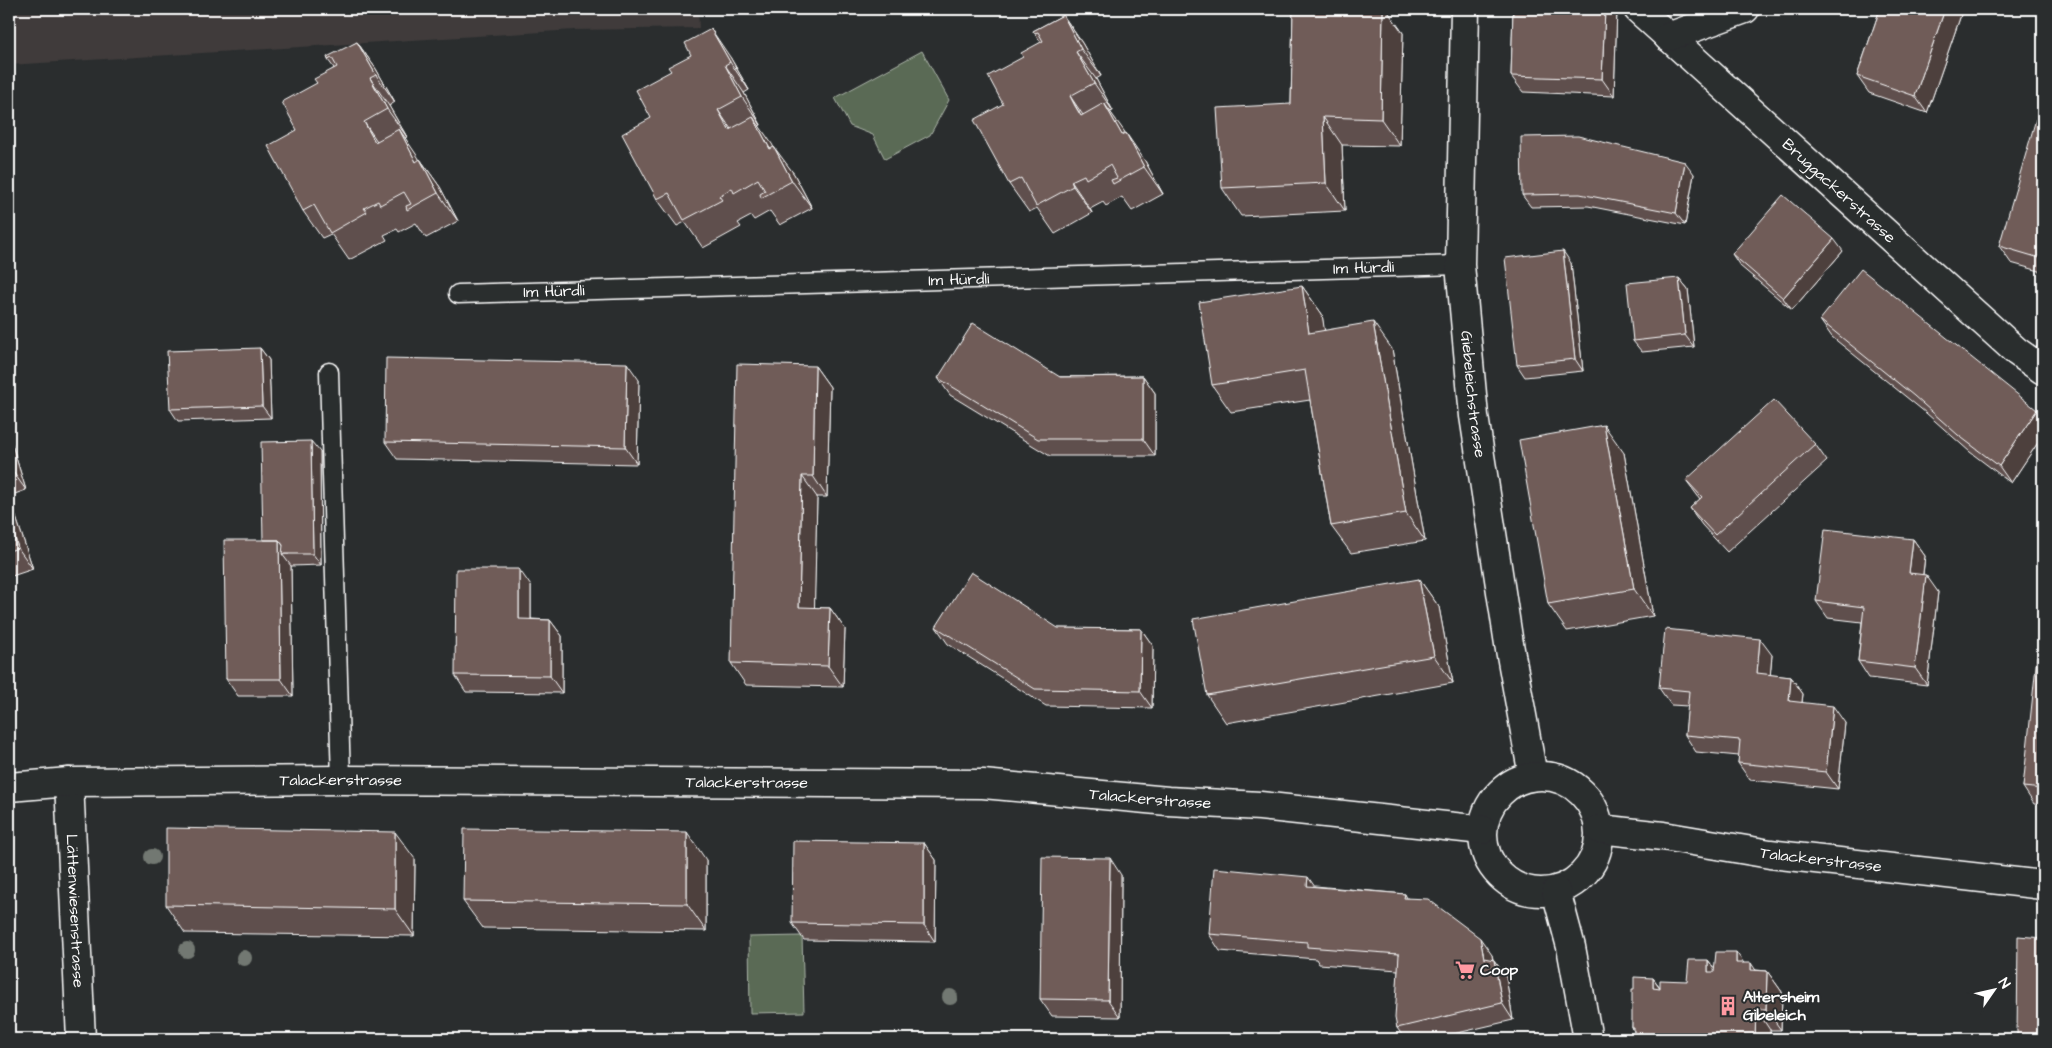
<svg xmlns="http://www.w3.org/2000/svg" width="2052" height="1048" font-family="'Architects Daughter',sans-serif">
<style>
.built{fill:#3f3b3b}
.green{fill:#5a6b54;stroke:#acb5aa}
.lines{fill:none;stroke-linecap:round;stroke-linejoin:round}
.service-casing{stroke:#fff;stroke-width:21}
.minor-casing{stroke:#fff;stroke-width:31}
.tertiary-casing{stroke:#fff;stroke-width:31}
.service{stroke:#2a2d2e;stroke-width:18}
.minor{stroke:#2a2d2e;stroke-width:28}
.tertiary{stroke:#2a2d2e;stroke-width:28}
.tree{fill:#727872}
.wall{fill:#5f4f4d;stroke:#fff}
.shaded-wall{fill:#4e403e;stroke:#fff}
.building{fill:#6f5c59;stroke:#fff}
.labels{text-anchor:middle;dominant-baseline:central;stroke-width:4;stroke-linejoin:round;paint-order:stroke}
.street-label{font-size:16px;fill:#fff;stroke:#2a2d2e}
.poi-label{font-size:16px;font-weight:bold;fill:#fff;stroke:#2a2d2e;text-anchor:start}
</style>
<rect width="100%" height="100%" fill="#2a2d2e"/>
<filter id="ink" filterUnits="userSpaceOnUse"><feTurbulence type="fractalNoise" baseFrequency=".02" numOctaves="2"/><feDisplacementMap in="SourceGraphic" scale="10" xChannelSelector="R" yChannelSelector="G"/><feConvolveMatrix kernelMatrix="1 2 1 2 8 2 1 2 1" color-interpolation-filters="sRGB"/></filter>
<g filter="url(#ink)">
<!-- built -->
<path class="built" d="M9 9H698L699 28 574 30 9 65Z"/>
<!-- green -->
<path class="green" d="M922 51 949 100 930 135 885 159 873 135 850 126 835 98Z
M802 936 804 1012 750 1013 749 937Z"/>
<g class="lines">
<defs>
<g id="service">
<path id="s1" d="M458 294 1460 265"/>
<path d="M329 372 341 780"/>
</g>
<g id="minor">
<path id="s2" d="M1638 9 2016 351 2043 370"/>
<path d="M1668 37 1745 9"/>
<path id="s3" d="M69 782 81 1039"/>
</g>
<g id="tertiary">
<path id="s4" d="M1465 9 1460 265 1474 416 1509 644 1533 776"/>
<circle cx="1541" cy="834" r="58"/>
<path id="s5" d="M9 787 69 782 341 780 983 784 1168 801 1260 806 1482 830"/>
<path id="s6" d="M1599 829 1663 836 1770 854 2043 885"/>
<path d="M1556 891 1571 947 1588 1039"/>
</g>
</defs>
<!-- service casing -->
<use href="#service" class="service-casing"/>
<!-- minor casing -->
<use href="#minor" class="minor-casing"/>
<!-- tertiary casing -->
<use href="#tertiary" class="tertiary-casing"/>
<!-- service -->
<use href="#service" class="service"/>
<!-- minor -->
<use href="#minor" class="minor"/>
<!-- tertiary -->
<use href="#tertiary" class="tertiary"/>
</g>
<!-- trees -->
<g class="tree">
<circle cx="152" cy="857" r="8"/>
<circle cx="187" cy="950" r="8"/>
<circle cx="244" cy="958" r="8"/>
<circle cx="950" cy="997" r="8"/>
</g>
<!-- wall -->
<path class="wall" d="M1293 9H1386L1403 33 1400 146 1342 145 1345 211 1241 216 1222 188 1291 104Z
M1513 9H1617L1614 96 1523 92 1511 76Z
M1880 9H1963L1927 113 1869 93 1857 76Z
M1063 15 1082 43 1101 76 1096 79 1113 111 1110 112 1145 161 1163 194 1132 211 1122 197 1106 206 1103 202 1090 209 1092 213 1055 234 1037 208 1029 212 1009 184 1003 104 1023 57 1041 42 1033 31Z
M357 42 376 69 395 102 389 106 407 137 405 138 419 160 420 159 440 187 458 221 426 238 416 223 399 232 397 229 384 235 387 240 349 260 331 234 322 238 303 211 297 130 317 83 334 68 328 60Z
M691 55 730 57 749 90 744 93 761 125 759 126 773 147 794 174 812 208 780 225 770 211 754 220 751 216 738 223 741 227 703 248 685 222 677 226 657 199 651 118 671 71Z
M2043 121V272L2011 263 1999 246Z
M1694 174 1685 225 1588 206 1531 207 1522 195Z
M1843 251 1792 310 1740 266 1732 254Z
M1571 263 1583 371 1525 377 1517 365Z
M9 272 13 285 9 286Z
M1679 278 1688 289 1694 347 1642 352 1633 341Z
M1302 286 1322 314 1324 330 1392 349 1425 541 1351 553 1331 526 1310 400 1231 412 1212 385Z
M1820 320 2043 419V435L2011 483 1970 452 1926 413 1832 337Z
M260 348 269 360 271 418 178 421 170 409Z
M815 366 830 387 827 497H817L814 608H830L845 629 843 687 746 685 731 663Z
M1143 376 1155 393V456H1050L950 395 938 378Z
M639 380 637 464 397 459 385 442Z
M9 435 26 490 9 496 33 569 9 577Z
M1815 444 1827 461 1727 552 1702 525 1690 508 1700 499 1686 480Z
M320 452 321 565 291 566 293 696H238L226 679Z
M1624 453 1653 616 1567 631 1548 604Z
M1913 539 1925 556 1923 575 1938 592 1927 685 1869 678 1858 661 1862 622 1828 618 1816 601Z
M1419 579 1439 607 1453 683 1226 723 1207 695Z
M531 586V619L550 620 562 636V693L466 692 455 675Z
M936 627 1141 629 1153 646 1152 708 1046 706 948 644Z
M1772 655 1770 675 1791 677 1803 694 1802 703 1845 723 1838 789 1750 780 1738 763 1739 756 1696 752 1685 735 1688 706 1671 705 1659 688Z
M2043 657V805L2034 804 2023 787Z
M924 843 936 860 935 942 804 940 792 923Z
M415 859 414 936 185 933 166 905Z
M706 860V931L483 928 463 901Z
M1121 875 1120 1017 1052 1016 1040 999Z
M1315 886 1405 894 1407 898 1492 955 1493 959 1506 977 1513 1020 1432 1039H1405L1397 1028 1398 970 1319 964 1316 959 1220 951 1209 934Z
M1708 960 1715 969 1743 963 1756 970 1767 971 1782 992 1781 1030H1770V1039H1634V1031L1632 1028 1634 989 1653 978 1660 987 1687 981Z"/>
<!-- shaded-wall -->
<path class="shaded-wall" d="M1383 9H1386L1403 33 1400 146 1381 119Z
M1605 9H1617L1614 96 1602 79Z
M1945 9H1963L1927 113 1915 96Z
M1063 15 1082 43 1101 76 1081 49Z
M711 29 730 57 749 90 730 62Z
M357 42 376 69 395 102 376 75Z
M1076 52 1096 79 1113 111 1094 83Z
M725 65 744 93 761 125 742 97Z
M370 78 389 106 407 137 387 109Z
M1070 96 1089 124 1081 116Z
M1104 103 1124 131 1141 163 1122 135Z
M718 110 737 138 729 130Z
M753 117 772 144 789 177 770 149Z
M1323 117 1342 145 1345 211 1326 183Z
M364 122 383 150 375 142Z
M399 129 418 157 435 189 416 162Z
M1126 133 1145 161 1163 194 1144 167Z
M774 147 794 174 812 208 792 181Z
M420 159 440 187 458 221 438 193Z
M1685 162 1694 174 1685 225 1676 213Z
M1071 181 1090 209 1092 213 1073 186Z
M1834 239 1843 251 1792 310 1783 298Z
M1563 251 1571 263 1583 371 1575 359Z
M9 272 13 285 9 278Z
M1679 278 1688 289 1694 347 1685 335Z
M1302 286 1322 314 1329 360 1309 333Z
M1373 322 1392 349 1425 541 1406 513Z
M260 348 269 360 271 418 262 406Z
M627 363 639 380 637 464 625 447Z
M815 366 830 387 827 497 813 476Z
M1143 376 1155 393V456L1143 439Z
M2037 410 2043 419V435L2011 483 1999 466Z
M1604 425 1624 453 1653 616 1634 589Z
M9 435 26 490 11 469 9 461Z
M311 441 320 452 321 565 313 554Z
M802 476 817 497 814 629 799 607Z
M9 495V496L33 569 18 548 9 519Z
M1913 539 1925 556 1921 590 1909 573Z
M279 540 289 554H282L291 566 293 696 281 679Z
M519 569 531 586V636L519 619Z
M1926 575 1938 592 1927 685 1915 668Z
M1419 579 1439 607 1453 683 1434 656Z
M830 608 845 629 843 687 828 666Z
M550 620 562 636V693L550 676Z
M1141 629 1153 646 1152 708 1140 691Z
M1760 639 1772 655 1769 690 1757 673Z
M1791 677 1803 694 1800 718 1789 701Z
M1833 706 1845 723 1838 789 1826 772Z
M395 832 415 859 414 936 395 909Z
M687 832 706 860V931L687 904Z
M924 843 936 860 935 942 924 925Z
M1110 858 1121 875 1120 1017 1108 1000Z
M1308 877 1320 894 1307 886Z
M1480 938 1492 955 1495 975 1484 958Z
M1736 952 1751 973 1736 963Z
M1494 960 1506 977 1513 1020 1502 1003Z
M1708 960 1723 981 1708 972Z
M1751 963 1765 984 1751 970Z
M1767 971 1782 992 1781 1030 1766 1009Z
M1653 978 1668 999 1653 988Z
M1756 1009 1770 1030V1039H1755Z"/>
<!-- building -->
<path class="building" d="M1293 9H1383L1381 119 1323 117 1326 183 1222 188 1217 108 1291 104Z
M1513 9H1605L1602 79 1511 76Z
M1880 9H1945L1915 96 1857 76Z
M1063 15 1081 49 1076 52 1094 83 1070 96 1075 106 1081 116 1104 103 1122 135 1126 133 1144 167 1113 184 1111 180 1117 178 1110 165 1086 179 1084 175 1071 181 1073 186 1036 206 1021 178 1009 184 974 120 1003 104 988 76 1023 57 1021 53 1043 41 1038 32 1034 33 1033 31Z
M711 29 730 62 725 65 742 97 718 110 729 130 753 117 770 149 774 147 792 181 761 198 760 194 765 191 758 179 734 193 732 188 719 196 722 200 684 220 669 193 657 199 622 134 651 118 636 90 671 71 668 67 691 55 685 43Z
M357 42 376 75 370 78 387 109 364 122 375 142 399 129 416 162 420 159 438 193 407 210 406 206 411 204 404 192 380 205 378 201 364 208 367 212 330 233 314 205 303 211 268 146 297 130 282 102 317 83 314 79 337 67 332 58 328 60 327 57Z
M2036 119 2043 121V259L1999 246Z
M1578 136 1685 162 1676 213 1580 194 1522 195 1521 137Z
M1783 195 1834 239 1783 298 1732 254Z
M1563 251 1575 359 1517 365 1505 258Z
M1861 269 2037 410 1999 466 1958 435 1914 396 1820 320Z
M1679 278 1685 335 1633 341 1627 283Z
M1302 286 1309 333 1373 322 1406 513 1331 526 1305 370 1212 385 1199 302Z
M973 323 1060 377 1143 376V439H1038L938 378Z
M260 348 262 406 170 409 167 351Z
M386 358 627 363 625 447 385 442Z
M737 364 815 366 813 476H802L799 607 830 608 828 666 731 663Z
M1774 400 1815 444 1715 535 1690 508 1702 497 1686 480Z
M1604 425 1634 589 1548 604 1519 440Z
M311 441 313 554H282L283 545 279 540H263L261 442Z
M9 461 11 469 9 470Z
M9 519 18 548 9 551Z
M1825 529 1913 539 1909 573 1926 575 1915 668 1858 661 1864 607 1816 601Z
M224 540H279L281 679H226Z
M456 569H519V619L550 620V676L455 675Z
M971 572 1058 628 1141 629 1140 691 1035 689 936 627Z
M1419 579 1434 656 1207 695 1193 619Z
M1665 629 1760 639 1757 673 1791 677 1789 701 1833 706 1826 772 1738 763 1740 740 1685 735 1689 691 1659 688Z
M2037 656 2043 657V789L2023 787Z
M166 828 395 832V909L166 905Z
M464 829 687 832V904L463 901Z
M793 841 924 843V925L792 923Z
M1042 857 1110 858 1108 1000 1040 999Z
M1214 868 1308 877 1307 886 1405 894 1404 898 1428 899 1480 938 1484 958 1494 960 1502 1003 1397 1028 1395 1018 1399 954 1307 947V942L1209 934Z
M2018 936 2043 938V1039H2017Z
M1716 952H1736V963H1751V970L1767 971 1766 1009H1756L1755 1039H1634V1028H1632V989H1634V977L1653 978V988L1660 989V980L1687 981 1689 960H1708V972H1714Z"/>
</g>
<!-- icons -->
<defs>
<symbol id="supermarket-bare" viewBox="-9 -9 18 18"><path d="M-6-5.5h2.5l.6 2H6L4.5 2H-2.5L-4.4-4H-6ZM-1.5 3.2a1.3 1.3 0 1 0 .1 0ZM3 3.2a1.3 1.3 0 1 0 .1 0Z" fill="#ff9aa2" stroke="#2a2d2e" stroke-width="2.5" paint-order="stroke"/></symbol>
<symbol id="building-bare" viewBox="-9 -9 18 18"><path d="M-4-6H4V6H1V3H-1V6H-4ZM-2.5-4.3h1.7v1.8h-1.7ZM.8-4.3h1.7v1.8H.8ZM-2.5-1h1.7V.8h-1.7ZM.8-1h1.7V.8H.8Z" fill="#ff9aa2" stroke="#2a2d2e" stroke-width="2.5" paint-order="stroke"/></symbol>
</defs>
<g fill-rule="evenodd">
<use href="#supermarket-bare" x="1451" y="956" width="28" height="28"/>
<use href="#building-bare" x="1714" y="992" width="28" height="28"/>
</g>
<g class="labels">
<!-- street labels -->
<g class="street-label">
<text stroke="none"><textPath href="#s2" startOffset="271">Bruggackerstrasse</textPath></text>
<text stroke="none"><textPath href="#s1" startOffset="906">Im Hürdli</textPath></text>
<text stroke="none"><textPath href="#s1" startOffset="501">Im Hürdli</textPath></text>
<text stroke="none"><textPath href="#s1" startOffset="96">Im Hürdli</textPath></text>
<text stroke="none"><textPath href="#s4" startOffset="386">Giebeleichstrasse</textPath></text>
<text stroke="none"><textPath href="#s5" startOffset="332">Talackerstrasse</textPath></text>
<text stroke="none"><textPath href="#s5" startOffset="738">Talackerstrasse</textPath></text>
<text stroke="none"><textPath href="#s5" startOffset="1142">Talackerstrasse</textPath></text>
<text stroke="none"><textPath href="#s6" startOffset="224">Talackerstrasse</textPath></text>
<text stroke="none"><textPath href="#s3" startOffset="129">Lättenwiesenstrasse</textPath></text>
</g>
<!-- poi labels -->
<g class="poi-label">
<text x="1480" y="970">Coop</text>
<text x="1743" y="997">Altersheim<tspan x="1743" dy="18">Gibeleich</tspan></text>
</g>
</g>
<!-- margin -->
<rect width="2052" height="1048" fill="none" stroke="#2a2d2e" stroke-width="30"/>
<rect x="15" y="15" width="2022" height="1018" fill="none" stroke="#fff" stroke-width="2" filter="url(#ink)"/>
<!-- north arrow -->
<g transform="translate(1994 990) rotate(56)" stroke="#2a2d2e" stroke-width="4" paint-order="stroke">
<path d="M0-4L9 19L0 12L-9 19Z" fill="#ffffff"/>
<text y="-8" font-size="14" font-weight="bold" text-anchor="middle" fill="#ffffff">N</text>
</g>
</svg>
